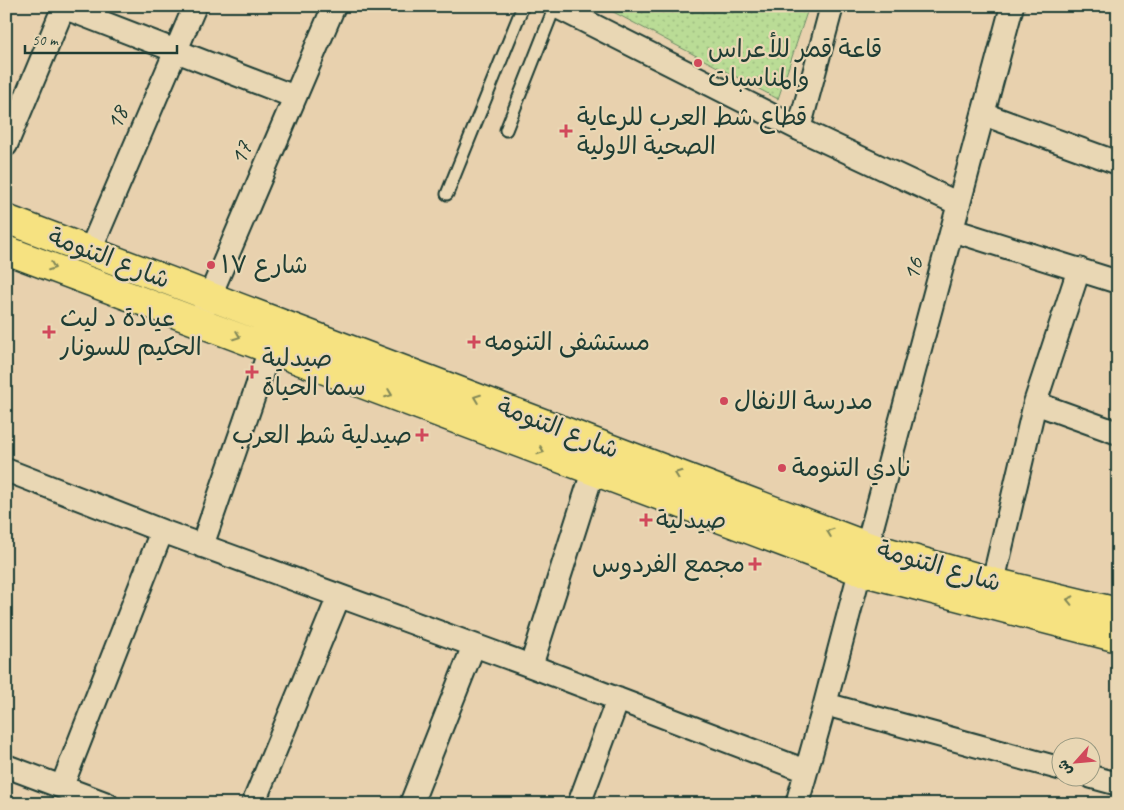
<svg xmlns="http://www.w3.org/2000/svg" width="1124" height="810" font-family="Caveat,'Playpen Sans Arabic',sans-serif">
<style>
.park{fill:url(#park-dots);stroke:#6c8c65}
.lines{fill:none;stroke-linecap:round;stroke-linejoin:round}
.service-casing{stroke:#1f3d34;stroke-width:15}
.minor-casing{stroke:#1f3d34;stroke-width:26}
.primary-casing{stroke:#1f3d34;stroke-width:31}
.service{stroke:#e9d7b4;stroke-width:11}
.minor{stroke:#e9d7b4;stroke-width:22}
.primary{stroke:#f6e281;stroke-width:28}
.oneway{stroke:#808757}
.poi-dot{fill:#d1495b;stroke:#e9d7b4;stroke-width:2}
.labels{text-anchor:middle;dominant-baseline:central;stroke-width:4.5;stroke-linejoin:round;paint-order:stroke}
.poi-label{font-size:25px;fill:#1f3d34;stroke:#e9d7b4;text-anchor:start}
.street-label{font-size:25px;fill:#1f3d34;stroke:#e9d7b4}
</style>
<defs>
<pattern id="park-dots" width="8" height="8" patternUnits="userSpaceOnUse" patternTransform="scale(1.25)"><rect width="8" height="8" fill="#badc96"/><path d="M2 2h.1M6 6h.1" fill="none" stroke="#9fbe82" stroke-width="1.8" stroke-linecap="round"/></pattern>
</defs>
<rect width="100%" height="100%" fill="#e8d1ae"/>
<filter id="ink" filterUnits="userSpaceOnUse"><feTurbulence type="fractalNoise" baseFrequency=".02" numOctaves="2"/><feDisplacementMap in="SourceGraphic" scale="10" xChannelSelector="R" yChannelSelector="G"/><feConvolveMatrix kernelMatrix="1 2 1 2 8 2 1 2 1" color-interpolation-filters="sRGB"/></filter>
<g filter="url(#ink)">
<!-- park -->
<path class="park" d="M602 6H809L778 99Z"/>
<g class="lines">
<defs>
<path id="service" d="M506 130 555 6
M447 194 523 6"/>
<path id="minor" d="M60 6 295 97
M555 6 799 129 959 204
M983 114 1118 163
M799 129 832 6
M6 145 64 6
M952 230 1118 282
M90 251 195 6
M203 312 334 6
M1035 403 1118 433
M6 470 162 531 531 666 806 771
M202 546 270 349
M867 546 1012 6
M993 582 1035 403 1079 269
M531 666 593 471
M825 704 1062 769
M6 766 107 804
M1092 777 1118 784
M62 786 162 531
M253 804 339 596
M411 804 474 645
M579 804 618 699
M797 804 825 704 860 571"/>
<path id="primary" d="M6 219 867 546 993 582 1118 612
M6 250 860 571 1118 638"/>
</defs>
<!-- service casing -->
<use href="#service" class="service-casing"/>
<!-- minor casing -->
<use href="#minor" class="minor-casing"/>
<!-- primary casing -->
<use href="#primary" class="primary-casing"/>
<!-- service -->
<use href="#service" class="service"/>
<!-- minor -->
<use href="#minor" class="minor"/>
<!-- primary -->
<use href="#primary" class="primary"/>
</g>
<!-- one-way arrows -->
<defs><path id="oneway-chevron" d="M-2-3.5L2.5 0L-2 3.5" fill="none" stroke-width="1.6" stroke-linecap="round" stroke-linejoin="round" transform="scale(1.25)"/></defs>
<g class="oneway">
<use href="#oneway-chevron" transform="translate(52 267) rotate(21)"/>
<use href="#oneway-chevron" transform="translate(237 336) rotate(21)"/>
<use href="#oneway-chevron" transform="translate(389 394) rotate(21)"/>
<use href="#oneway-chevron" transform="translate(477 398) rotate(-159)"/>
<use href="#oneway-chevron" transform="translate(541 451) rotate(21)"/>
<use href="#oneway-chevron" transform="translate(678 474) rotate(-159)"/>
<use href="#oneway-chevron" transform="translate(830 532) rotate(-159)"/>
<use href="#oneway-chevron" transform="translate(1070 600) rotate(-167)"/>
</g>
</g>
<!-- markers -->
<g class="poi-dot">
<circle cx="698" cy="63" r="5"/>
<path d="M563.5 123.5h5v5h5v5h-5v5h-5v-5h-5v-5h5z"/>
<circle cx="211" cy="265" r="5"/>
<path d="M46.5 324.5h5v5h5v5h-5v5h-5v-5h-5v-5h5z"/>
<path d="M471.5 334.5h5v5h5v5h-5v5h-5v-5h-5v-5h5z"/>
<path d="M249.5 364.5h5v5h5v5h-5v5h-5v-5h-5v-5h5z"/>
<circle cx="724" cy="401" r="5"/>
<path d="M419.5 427.5h5v5h5v5h-5v5h-5v-5h-5v-5h5z"/>
<circle cx="782" cy="468" r="5"/>
<path d="M643.5 512.5h5v5h5v5h-5v5h-5v-5h-5v-5h5z"/>
<path d="M752.5 556.5h5v5h5v5h-5v5h-5v-5h-5v-5h5z"/>
</g>
<g class="labels">
<!-- poi labels -->
<g class="poi-label">
<text x="708" y="49">قاعة قمر للأعراس<tspan x="708" dy="29">والمناسبات</tspan></text>
<text x="577" y="117">قطاع شط العرب للرعاية<tspan x="577" dy="29">الصحية الاولية</tspan></text>
<text x="221" y="265">شارع ١٧</text>
<text x="60" y="318">عيادة د ليث<tspan x="60" dy="29">الحكيم للسونار</tspan></text>
<text x="485" y="342">مستشفى التنومه</text>
<text x="262" y="358">صيدلية<tspan x="262" dy="29">سما الحياة</tspan></text>
<text x="734" y="401">مدرسة الانفال</text>
<text x="412" y="435" text-anchor="end">صيدلية شط العرب</text>
<text x="792" y="468">نادي التنومة</text>
<text x="656" y="520">صيدلية</text>
<text x="745" y="564" text-anchor="end">مجمع الفردوس</text>
</g>
<!-- street labels -->
<g class="street-label">
<text transform="translate(117 118) rotate(-67)">18</text>
<text transform="translate(241 153) rotate(-67)">17</text>
<text transform="translate(109 258) rotate(21)">شارع التنومة</text>
<text transform="translate(913 269) rotate(-75)">16</text>
<text transform="translate(558 428) rotate(21)">شارع التنومة</text>
<text transform="translate(939 566) rotate(16)">شارع التنومة</text>
</g>
</g>
<!-- margin -->
<rect width="1124" height="810" fill="none" stroke="#e9d7b4" stroke-width="25"/>
<rect x="12" y="12" width="1099" height="785" fill="none" stroke="#1f3d34" stroke-width="2" filter="url(#ink)"/>
<!-- north arrow -->
<g transform="translate(1076 762) rotate(243)"><circle r="24" fill="#e9d7b4" stroke="#989981"/>
<path d="M0-4L9 19L0 12L-9 19Z" fill="#d1495b"/>
<text y="-8" font-size="14" font-weight="bold" text-anchor="middle" fill="#1f3d34">ش</text>
</g>
<!-- scale -->
<path d="M25 45v8h152v-8" fill="none" stroke="#1f3d34" stroke-width="2.5"/>
<text x="32" y="45" font-size="15" fill="#1f3d34" stroke="#e9d7b4" stroke-width="4" paint-order="stroke">50 m</text>
</svg>
